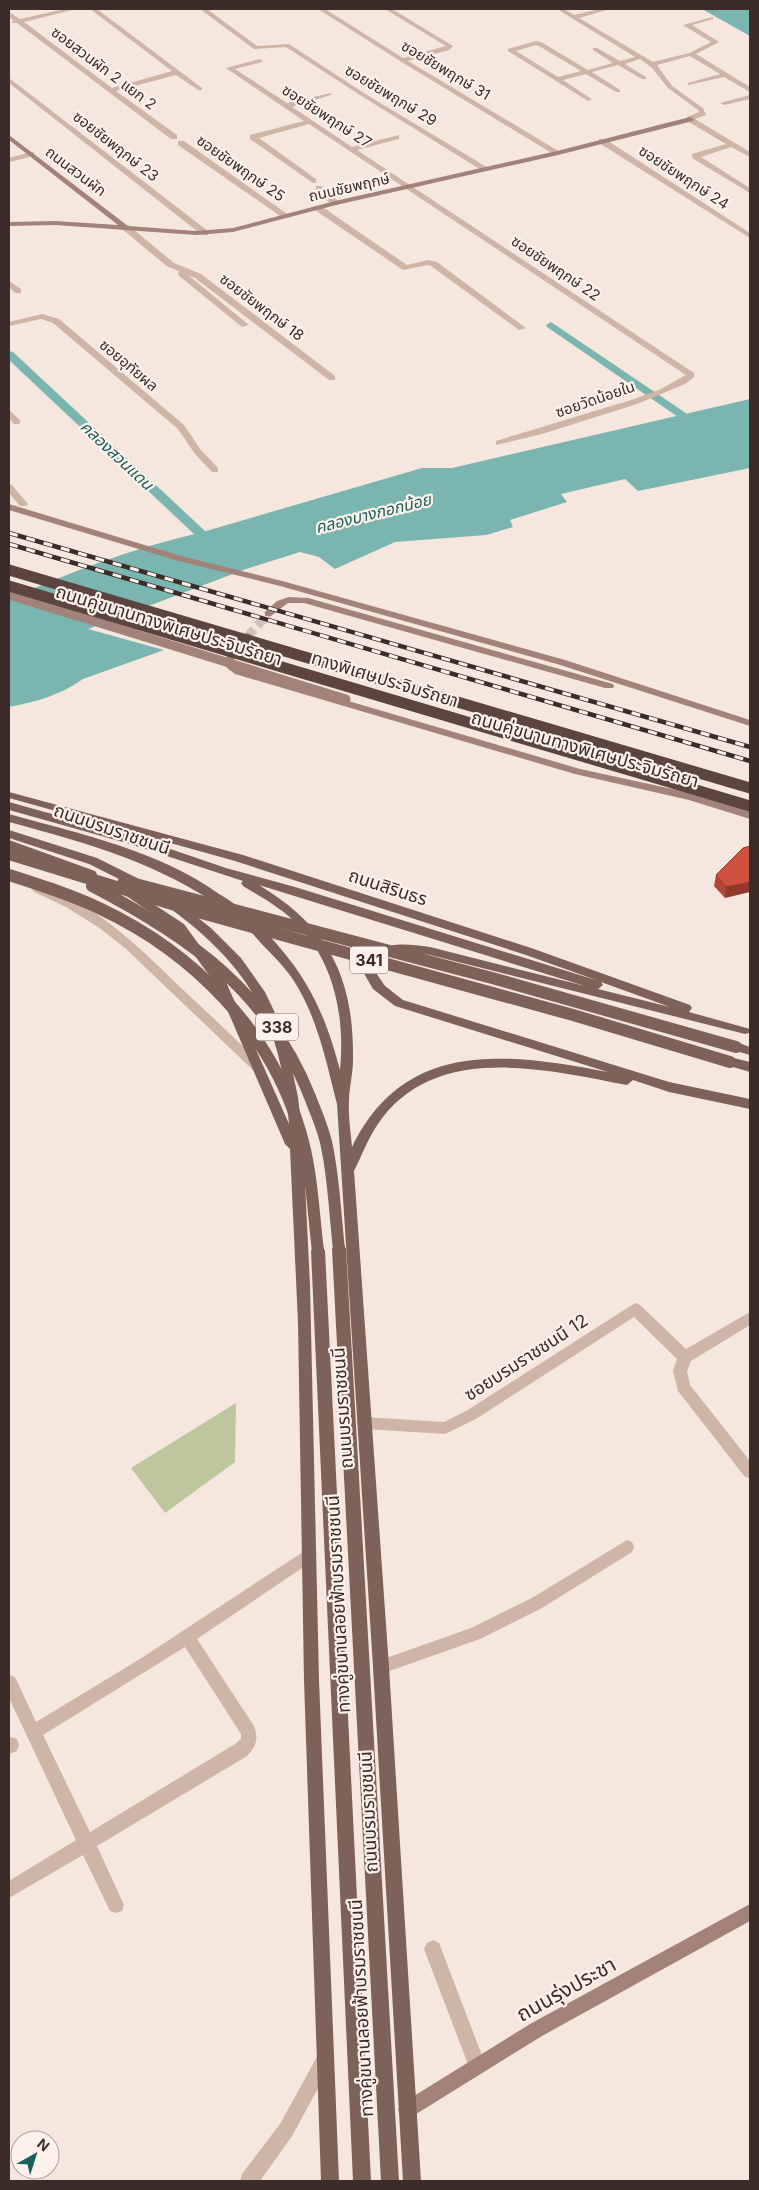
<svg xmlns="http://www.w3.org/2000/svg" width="759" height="2190" font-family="Inter,'Noto Sans Thai',sans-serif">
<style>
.green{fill:#bdc69c}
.water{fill:#7ab5b0}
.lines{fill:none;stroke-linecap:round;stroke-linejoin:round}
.canal{fill:#7ab5b0;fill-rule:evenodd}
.secondary-tunnel{stroke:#d0c2ba;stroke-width:9;stroke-dasharray:9 5;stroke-linecap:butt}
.street{fill:#ceb5a8;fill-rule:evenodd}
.secondary{fill:#a38379;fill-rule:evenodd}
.primary{fill:#7e6159;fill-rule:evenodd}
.rail-casing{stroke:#3b2c29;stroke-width:4.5}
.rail{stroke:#fcf2eb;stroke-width:3;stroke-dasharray:9;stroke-linecap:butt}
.secondary-bridge{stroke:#a38379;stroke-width:9}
.primary-bridge{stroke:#7e6159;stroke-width:12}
.highway-bridge{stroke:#5c453f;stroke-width:11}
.wall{fill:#b34637}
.shaded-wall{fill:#92392d}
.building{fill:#d05140;stroke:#92392d}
.labels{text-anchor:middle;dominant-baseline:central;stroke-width:4.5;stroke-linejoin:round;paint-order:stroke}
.far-street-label{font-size:15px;fill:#3b2c29;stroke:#fcf2eb}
.far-water-label{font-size:16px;font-style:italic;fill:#1a605d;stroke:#fcf2eb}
.shield{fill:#fcf2eb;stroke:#756763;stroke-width:1}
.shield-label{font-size:16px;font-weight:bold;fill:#3b2c29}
.street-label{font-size:18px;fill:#3b2c29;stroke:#fcf2eb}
.near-street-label{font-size:21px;fill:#3b2c29;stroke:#fcf2eb}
</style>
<rect width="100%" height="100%" fill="#f5e7de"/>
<!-- green -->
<path class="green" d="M236 1403 235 1462 165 1513 131 1468Z"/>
<!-- water -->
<path class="water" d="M702 9H750V36Z
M750 399V468L638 491 625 479 561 494 567 502 510 520 513 527 486 535 395 542 335 569 319 557 300 552 246 569 88 629 164 650 83 679C61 695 35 702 9 707V599C70 572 134 548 199 533L422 468H452Z"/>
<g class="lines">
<!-- canal -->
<path class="canal" d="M551 322 705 426 707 428 705 430H697L547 327 546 325Z
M9 351 13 352 219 544 221 547 219 550H211L9 360Z"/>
<!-- secondary-tunnel -->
<path class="secondary-tunnel" d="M248 636 268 614"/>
<!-- street -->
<path class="street" d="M65 9H76L24 22 112 88 172 71 90 9H97L202 88V90H198L176 75 116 91 177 135V139H171L17 23H12L13 20 9 17V12L20 19Z
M200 9H207L257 46 289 44 367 95 490 169 483 171 363 97 286 47 254 49Z
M318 9H325L403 58 446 46 385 9H392L453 46 449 50 408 61 562 153 555 155 400 61Z
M557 9H564L574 15 600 9H610L579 18 653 62 689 53 711 42 683 25 713 17V19L692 25 719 42 696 54 750 87V92L724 77 688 85V83L720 74 690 56 657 65 672 86 703 108 706 115 695 119 750 152V157L731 147 701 157 750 188V193L692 158V154L726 144 687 121V117L699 112 698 110 668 88 652 68 640 59 625 64 646 77V79H642L618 65 592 72 620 90V92H616L586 74 563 80 590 98 592 99 588 101 508 51V49L536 41 541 42 588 70 613 63 593 50V48H597L620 61 635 57ZM536 45 539 46 581 71 558 77 516 51Z
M260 59 263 61 262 62 235 69 287 103 331 93V95L292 107 352 147 399 135V139L357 150 694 373V377L685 384 637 404 542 434 496 445V441L631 400 659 390 686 375 309 124 259 138 316 179V183H313L250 139V135L304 121 226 68Z
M9 78 208 231V235H202L9 83Z
M750 95V99L724 105 720 103Z
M599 139H605L750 233V238L599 143Z
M178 141H184L290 216 283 218 178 145Z
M31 152H34V156L9 162V158Z
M316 186H322L338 201V205H332L316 190Z
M315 206H321L407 265 428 260 437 262 526 328 519 330 431 266 428 265 403 270 315 210Z
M122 225H128L174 263 201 274 335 376V380H329L195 278 188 275 249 325 242 327 178 275 179 271 168 267 122 229Z
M9 281 21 289V293H15L9 287Z
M42 314 59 319 184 425 201 450 218 468V472H212L195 454 178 429 53 323 41 319 9 326V322Z
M9 410 20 420V424H14L9 418Z
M9 484 12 485 28 504 26 506H20L9 493Z
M38 885C93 901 140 948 180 987 208 1013 236 1039 263 1066L265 1069 263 1072H255L125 948 98 927 66 907 34 892 32 889 34 886Z
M635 1303 640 1305 686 1349 750 1312V1325L691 1361 687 1371 690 1385 750 1461V1478L745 1477 678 1391 673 1371 677 1359 634 1317 476 1419 445 1434 364 1429 359 1427 357 1423 359 1419 364 1417 444 1422 466 1411Z
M627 1540 632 1542 634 1547 632 1552 542 1608 480 1639 381 1674 375 1672 373 1667 375 1662 471 1628 532 1598Z
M309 1548 314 1550 317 1555 314 1560 197 1639 254 1726C259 1738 256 1747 247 1756L97 1846 124 1905 122 1911 116 1913 110 1911 83 1855 9 1898V1881L76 1840 9 1698V1675L15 1677 36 1722 140 1659ZM185 1647 241 1734V1739L235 1744 90 1832 43 1735Z
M11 1737 17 1739 19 1745 17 1751 9 1754V1738Z
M433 1940 439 1943 486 2066 483 2072 477 2075 471 2072 424 1949 427 1943Z
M324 2052 330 2055 333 2061 292 2136 260 2181H240L242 2174 280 2124 318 2055Z"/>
<!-- secondary -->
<path class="secondary" d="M690 117 694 119 693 121 558 155 336 205 233 232 196 235 55 225 9 226V222L55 221 118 225 9 140V135L128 226 196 231 233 228 335 201 557 151Z
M9 504 181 556 286 582 565 660 750 720V726L557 664 280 586 175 560 9 510Z
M289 597 308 598 613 684 614 686 613 688H605L304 603H288L271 616H265V612L277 601Z
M248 633 253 636 234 660 236 665 243 670 580 769 700 795 750 811V819L689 800 575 774 235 674 227 668 224 660 244 634Z
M750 1904V1921L542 2036 413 2116 407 2119 401 2116 398 2110 401 2104 530 2024Z"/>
<!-- primary -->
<path class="primary" d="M9 792 243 855 534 949 690 1005 692 1008 689 1012 750 1029 749 1033 745 1034 430 955C408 952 386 947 374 970L385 986 403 1000 669 1082 750 1099V1109L669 1092 633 1080 627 1085C548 1070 441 1043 383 1117 370 1133 363 1153 354 1171L389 1667 421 2181H403L373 1667 337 1104C326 1061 317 1015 292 978 279 959 259 944 247 926L253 922 257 923C304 970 323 1006 340 1070 345 1018 335 965 299 926 283 909 263 898 243 886L241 883 243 881 130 844 9 810V802L138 838 226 868 295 887 599 981 526 955 235 861 9 798ZM259 885 585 986 430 947C400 943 378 940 362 970L373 989 395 1006 608 1072C507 1053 405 1038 352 1147 351 1133 348 1116 349 1101 349 1088 353 1074 353 1060 354 978 330 928 259 885ZM601 982 670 1007 598 989 603 985Z
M9 814C80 834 158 850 219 894 226 898 235 903 240 910L238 913H230C160 863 90 844 9 822Z
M9 830 97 858 141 880 143 883 141 886H133L89 864 9 838Z
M9 840 95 871 97 874 95 877H87L9 848Z
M129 888 184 924 226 982 289 1124C281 1024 252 969 171 909L169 906 171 903H179L211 928 241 958 265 992 284 1032 298 1097 303 1142 310 1285 319 1680 339 2181H321L304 1680 298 1323 290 1149 285 1144 217 986 176 930 125 895 123 892 125 889Z
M736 1042 750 1047V1055L732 1050 730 1047 732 1044Z
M730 1057 750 1062V1072L726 1065 724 1062Z
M339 1244 344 1245 346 1249 399 2181H381L332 1249 334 1245Z
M318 1246 323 1247 325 1251 371 2181H353L311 1251 313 1247Z"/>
<defs>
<path id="rail" d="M9 533 750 747
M9 544 750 761"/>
</defs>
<!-- rail casing -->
<use href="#rail" class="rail-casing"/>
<!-- rail -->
<use href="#rail" class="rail"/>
<!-- secondary-bridge -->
<path class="secondary-bridge" d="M9 595 346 699"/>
<!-- primary-bridge -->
<path class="primary-bridge" d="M9 854 198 912 573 1015 730 1062
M9 875C40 885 72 895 101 909 194 953 271 1031 300 1131 312 1170 313 1211 318 1251
M124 881 492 978 736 1047
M92 886C190 937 268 991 310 1097 316 1113 324 1130 327 1147 334 1180 335 1215 339 1249"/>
<!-- highway-bridge -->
<path class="highway-bridge" d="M9 570 750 788
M9 586 750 806"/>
</g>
<!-- wall -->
<path class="wall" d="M750 846 725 898 714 886 716 875Z"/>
<!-- shaded-wall -->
<path class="shaded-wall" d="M750 882V892L725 898 726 887Z"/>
<!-- building -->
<path class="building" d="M750 846V882L726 887 716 875 743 848Z"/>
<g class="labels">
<!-- far-street labels -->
<g class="far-street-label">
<text transform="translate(104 68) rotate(37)">ซอยสวนผัก 2 แยก 2</text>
<text transform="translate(446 70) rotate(31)">ซอยชัยพฤกษ์ 31</text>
<text transform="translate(391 95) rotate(31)">ซอยชัยพฤกษ์ 29</text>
<text transform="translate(327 116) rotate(33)">ซอยชัยพฤกษ์ 27</text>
<text transform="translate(116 146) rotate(38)">ซอยชัยพฤกษ์ 23</text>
<text transform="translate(241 168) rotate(35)">ซอยชัยพฤกษ์ 25</text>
<text transform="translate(76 171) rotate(37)">ถนนสวนผัก</text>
<text transform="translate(684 177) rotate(33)">ซอยชัยพฤกษ์ 24</text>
<text transform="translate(349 187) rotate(-13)">ถนนชัยพฤกษ์</text>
<text transform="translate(556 268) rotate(34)">ซอยชัยพฤกษ์ 22</text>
<text transform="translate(262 307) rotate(37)">ซอยชัยพฤกษ์ 18</text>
<text transform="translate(129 365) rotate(40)">ซอยอุทัยผล</text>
<text transform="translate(595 399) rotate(-19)">ซอยวัดน้อยใน</text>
</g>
<!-- far-water labels -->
<g class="far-water-label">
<text transform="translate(117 455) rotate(43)">คลองสวนแดน</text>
<text transform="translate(373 513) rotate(-14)">คลองบางกอกน้อย</text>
</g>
<!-- shield labels -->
<g class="shield">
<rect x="350" y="946.5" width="38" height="27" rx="4"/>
<rect x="256" y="1013.5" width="42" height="27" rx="4"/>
</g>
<g class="shield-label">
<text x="369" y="960">341</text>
<text x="277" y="1027">338</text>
</g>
<!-- street labels -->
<g class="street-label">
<text transform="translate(169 625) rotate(17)">ถนนคู่ขนานทางพิเศษประจิมรัถยา</text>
<text transform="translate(385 679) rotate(17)">ทางพิเศษประจิมรัถยา</text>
<text transform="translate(585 749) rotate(16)">ถนนคู่ขนานทางพิเศษประจิมรัถยา</text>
<text transform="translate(112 829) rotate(19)">ถนนบรมราชชนนี</text>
<text transform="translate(388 887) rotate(18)">ถนนสิรินธร</text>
<text transform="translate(526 1357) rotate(-33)">ซอยบรมราชชนนี 12</text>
<text transform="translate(342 1408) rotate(-94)">ถนนบรมราชชนนี</text>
<text transform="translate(338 1604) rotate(-93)">ทางคู่ขนานลอยฟ้าบรมราชชนนี</text>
<text transform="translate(368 1812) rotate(-93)">ถนนบรมราชชนนี</text>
<text transform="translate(361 2008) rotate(-93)">ทางคู่ขนานลอยฟ้าบรมราชชนนี</text>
</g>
<!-- near-street labels -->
<g class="near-street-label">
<text transform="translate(566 1989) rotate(-29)">ถนนรุ่งประชา</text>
</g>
</g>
<!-- border -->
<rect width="759" height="2190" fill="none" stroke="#3b2c29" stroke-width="20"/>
<!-- north arrow -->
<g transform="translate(35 2155) rotate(39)"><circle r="24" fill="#fcf2eb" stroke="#afa39d"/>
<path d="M0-4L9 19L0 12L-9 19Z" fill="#1a605d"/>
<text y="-8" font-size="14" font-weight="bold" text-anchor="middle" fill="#3b2c29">N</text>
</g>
</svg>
